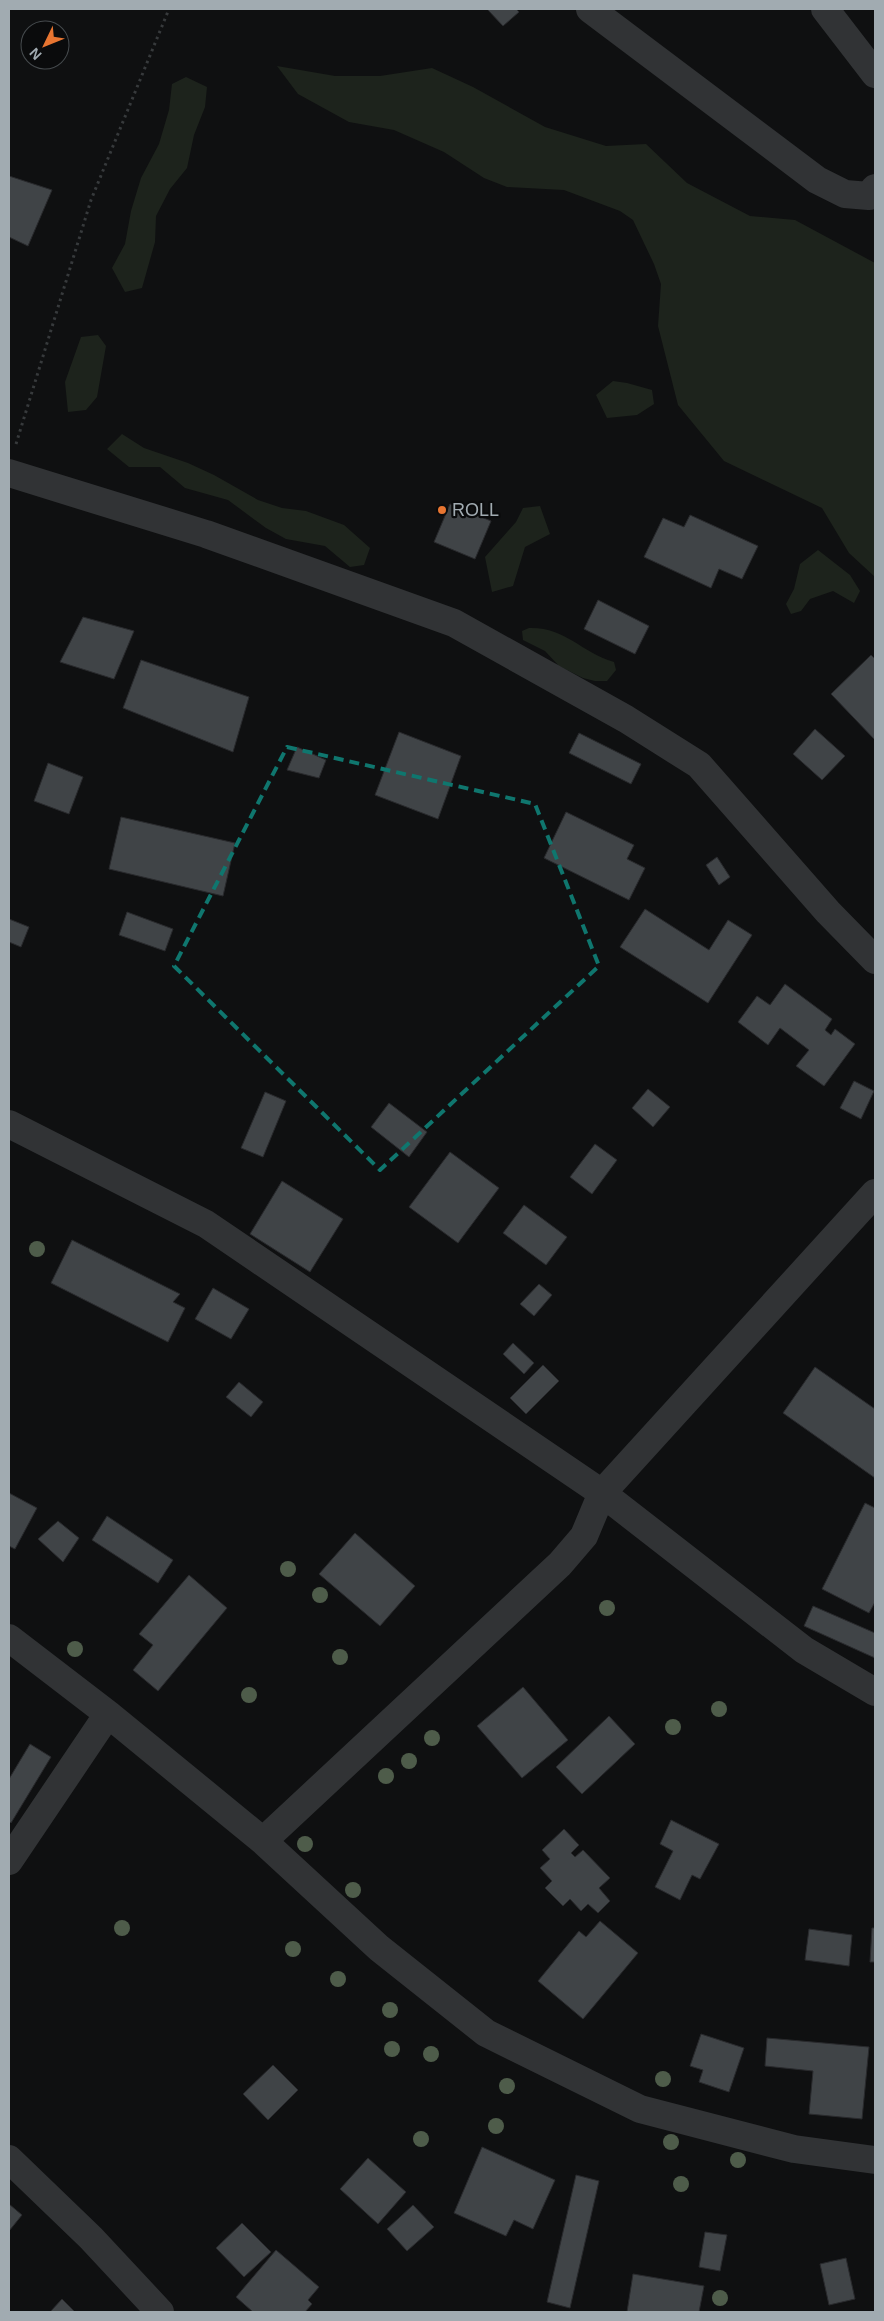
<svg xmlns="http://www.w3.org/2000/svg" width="884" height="2321" font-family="Helvetica,sans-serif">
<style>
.green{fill:#1d231c}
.building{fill:#404447;stroke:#292a2d}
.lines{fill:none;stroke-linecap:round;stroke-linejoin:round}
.path{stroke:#373a3c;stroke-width:3;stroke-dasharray:2.5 4;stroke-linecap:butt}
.minor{stroke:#313335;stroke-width:28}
.tree{fill:#4e5c4a}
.marked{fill:none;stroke:#0f766e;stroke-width:4;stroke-dasharray:10 6;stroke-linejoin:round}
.poi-dot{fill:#e77531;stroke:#0a0b0c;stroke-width:2}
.labels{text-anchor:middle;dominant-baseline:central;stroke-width:4.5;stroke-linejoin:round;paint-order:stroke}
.poi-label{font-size:18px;fill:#a1abb1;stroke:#0a0b0c;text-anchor:start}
</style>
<rect width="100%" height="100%" fill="#0f1011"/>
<!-- green -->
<path class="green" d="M277 66 335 76H380L432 68 473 87 545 127 606 146 646 144 687 183 750 216 795 220 875 263V577L849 553 822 508 724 461 678 405 658 326 661 284 654 264 633 220 620 211 564 190 507 187 484 178 444 152 394 130 349 122 298 94Z
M186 77 207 87 205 107 194 135 187 168 170 189 156 216 155 242 142 288 125 292 112 268 125 244 131 211 141 178 159 144 169 110 172 84Z
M98 335 106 346 97 397 86 410 68 412 65 382 81 337Z
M613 381 627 383 652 390 654 404 637 415 607 418 596 395Z
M122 434 144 448 188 463 214 475 258 500 282 508 306 511 344 525 370 548 364 565 350 567 325 546 286 539 266 528 228 500 185 488 160 467H129L107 449Z
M540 506 550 534 525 547 513 586 492 592 485 557 516 522 523 508Z
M818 550 850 575 860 591 854 603 833 591 810 599 801 611 791 614 786 604 794 589 800 564Z
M529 628C566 627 580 652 614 662L616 670 607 681H595L583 678 559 666 545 651 523 640 522 631Z"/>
<!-- building -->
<path class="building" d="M487 9H516L519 12 503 26Z
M9 176 52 190 28 246 9 237Z
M450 504 491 521 475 559 434 542Z
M690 515 758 546 742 579 719 569 711 588 644 557 663 518 684 527Z
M598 600 649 626 635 654 584 629Z
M83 617 134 631 114 679 60 662Z
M871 655 875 659V740L831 694Z
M141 660 249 697 233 752 123 708Z
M815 729 845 756 822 780 793 754Z
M399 732 461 756 438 819 375 795Z
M579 733 641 764 631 784 569 753Z
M297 747 326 760 319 778 287 770Z
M48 763 83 777 69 814 34 801Z
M566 812 634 845 627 859 645 868 629 900 544 858Z
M121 817 235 843 223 896 109 869Z
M717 857 730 877 719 885 706 865Z
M645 909 709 950 728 920 752 935 708 1003 620 947Z
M127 912 173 929 165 951 119 935Z
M9 919 29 927 21 947 9 942Z
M785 984 832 1019 825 1030 831 1035 835 1029 855 1044 824 1086 796 1066 809 1050 780 1028 768 1045 738 1022 757 996 770 1005Z
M854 1081 874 1091 861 1119 840 1108Z
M648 1089 670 1107 653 1127 632 1108Z
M265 1092 286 1101 263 1157 241 1148Z
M389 1103 427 1132 409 1157 371 1127Z
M595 1144 617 1160 592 1194 570 1177Z
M450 1152 499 1188 458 1243 409 1207Z
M282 1181 343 1219 310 1272 250 1234Z
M524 1205 567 1237 546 1265 503 1233Z
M72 1240 180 1294 173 1302 185 1308 168 1342 51 1283Z
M539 1284 552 1295 534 1316 520 1304Z
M213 1288 249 1309 231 1339 195 1319Z
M513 1343 534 1363 524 1374 503 1354Z
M543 1365 559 1381 526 1414 510 1398Z
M815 1367 875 1409V1478L783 1413Z
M239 1382 263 1402 251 1417 226 1397Z
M9 1493 37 1508 15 1549 9 1546Z
M865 1503 875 1508V1602L869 1613 822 1589Z
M107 1516 173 1560 158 1583 92 1540Z
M58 1521 79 1538 63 1562 38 1539Z
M355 1533 415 1586 380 1626 319 1574Z
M189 1575 227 1608 158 1691 133 1670 153 1645 139 1634Z
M813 1606 875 1633V1658L804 1626Z
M523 1687 568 1740 522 1778 477 1726Z
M609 1716 635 1744 582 1794 556 1767Z
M30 1744 51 1757 11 1823 9 1821V1779Z
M671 1820 719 1844 700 1879 692 1875 680 1900 655 1887 673 1851 660 1844Z
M564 1829 579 1845 571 1853 575 1857 583 1850 610 1878 599 1888 610 1901 598 1913 588 1904 581 1911 570 1899 563 1906 545 1888 552 1881 540 1868 550 1859 542 1850Z
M600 1921 638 1953 583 2019 538 1981 579 1931 586 1937Z
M872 1928H875V1962H870Z
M809 1929 852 1935 849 1966 805 1960Z
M701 2034 744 2048 729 2092 699 2082 703 2070 690 2066Z
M767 2038 869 2047 862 2119 809 2114 813 2071 765 2066Z
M273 2065 298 2090 268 2120 243 2094Z
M482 2147 555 2180 533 2229 514 2220 506 2236 454 2213Z
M368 2158 406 2192 378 2224 340 2189Z
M576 2175 599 2181 570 2308 547 2302Z
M9 2204 22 2215 9 2231Z
M413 2205 434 2227 407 2251 387 2229Z
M242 2223 271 2252 244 2277 216 2248Z
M705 2232 727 2235 720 2271 699 2267Z
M276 2250 319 2287 308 2300 312 2304 305 2312H253L236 2297Z
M846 2258 855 2299 829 2305 820 2264Z
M633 2274 704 2286 699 2312H627Z
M62 2299 75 2312H50Z"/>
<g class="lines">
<!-- path -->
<path class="path" d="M16 444 91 200 169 9"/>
<!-- minor -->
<path class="minor" d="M590 9 817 180 845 194 869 196 875 188
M825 9 875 74
M9 473 206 534 454 623 626 719 699 765 828 912 875 960
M9 1124 206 1224 602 1493 804 1650 875 1692
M9 1638 108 1714 263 1841 379 1948 486 2033 640 2109 794 2149 875 2160
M263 1841 560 1564 584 1536 602 1493 875 1193
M9 1861 108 1714
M9 2159 91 2238 160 2312"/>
</g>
<!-- trees -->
<g class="tree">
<circle cx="37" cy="1249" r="8"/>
<circle cx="288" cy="1569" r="8"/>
<circle cx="320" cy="1595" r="8"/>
<circle cx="607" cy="1608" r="8"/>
<circle cx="75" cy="1649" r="8"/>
<circle cx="340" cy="1657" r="8"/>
<circle cx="249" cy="1695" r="8"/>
<circle cx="719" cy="1709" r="8"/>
<circle cx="673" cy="1727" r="8"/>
<circle cx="432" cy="1738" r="8"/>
<circle cx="409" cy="1761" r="8"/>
<circle cx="386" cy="1776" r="8"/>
<circle cx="305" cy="1844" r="8"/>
<circle cx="353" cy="1890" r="8"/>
<circle cx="122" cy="1928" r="8"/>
<circle cx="293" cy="1949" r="8"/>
<circle cx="338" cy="1979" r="8"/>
<circle cx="390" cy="2010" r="8"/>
<circle cx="392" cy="2049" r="8"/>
<circle cx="431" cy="2054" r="8"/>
<circle cx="663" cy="2079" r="8"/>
<circle cx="507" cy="2086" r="8"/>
<circle cx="496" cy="2126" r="8"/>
<circle cx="421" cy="2139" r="8"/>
<circle cx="671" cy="2142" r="8"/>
<circle cx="738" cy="2160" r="8"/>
<circle cx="681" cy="2184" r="8"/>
<circle cx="720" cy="2298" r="8"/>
</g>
<!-- marked area -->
<path class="marked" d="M287 747 535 804 599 966 380 1170 174 966Z"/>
<!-- markers -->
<circle class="poi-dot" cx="442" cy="510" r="5"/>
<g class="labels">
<!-- poi labels -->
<g class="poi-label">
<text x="452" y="510">ROLL</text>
</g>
</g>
<!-- border -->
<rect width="884" height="2321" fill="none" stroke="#a1abb1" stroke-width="20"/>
<!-- north arrow -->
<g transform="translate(45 45) rotate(227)"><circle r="24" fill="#0a0b0c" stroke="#464b4e"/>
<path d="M0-4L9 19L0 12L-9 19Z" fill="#e77531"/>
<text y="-8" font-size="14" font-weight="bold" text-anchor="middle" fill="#a1abb1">N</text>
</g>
</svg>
